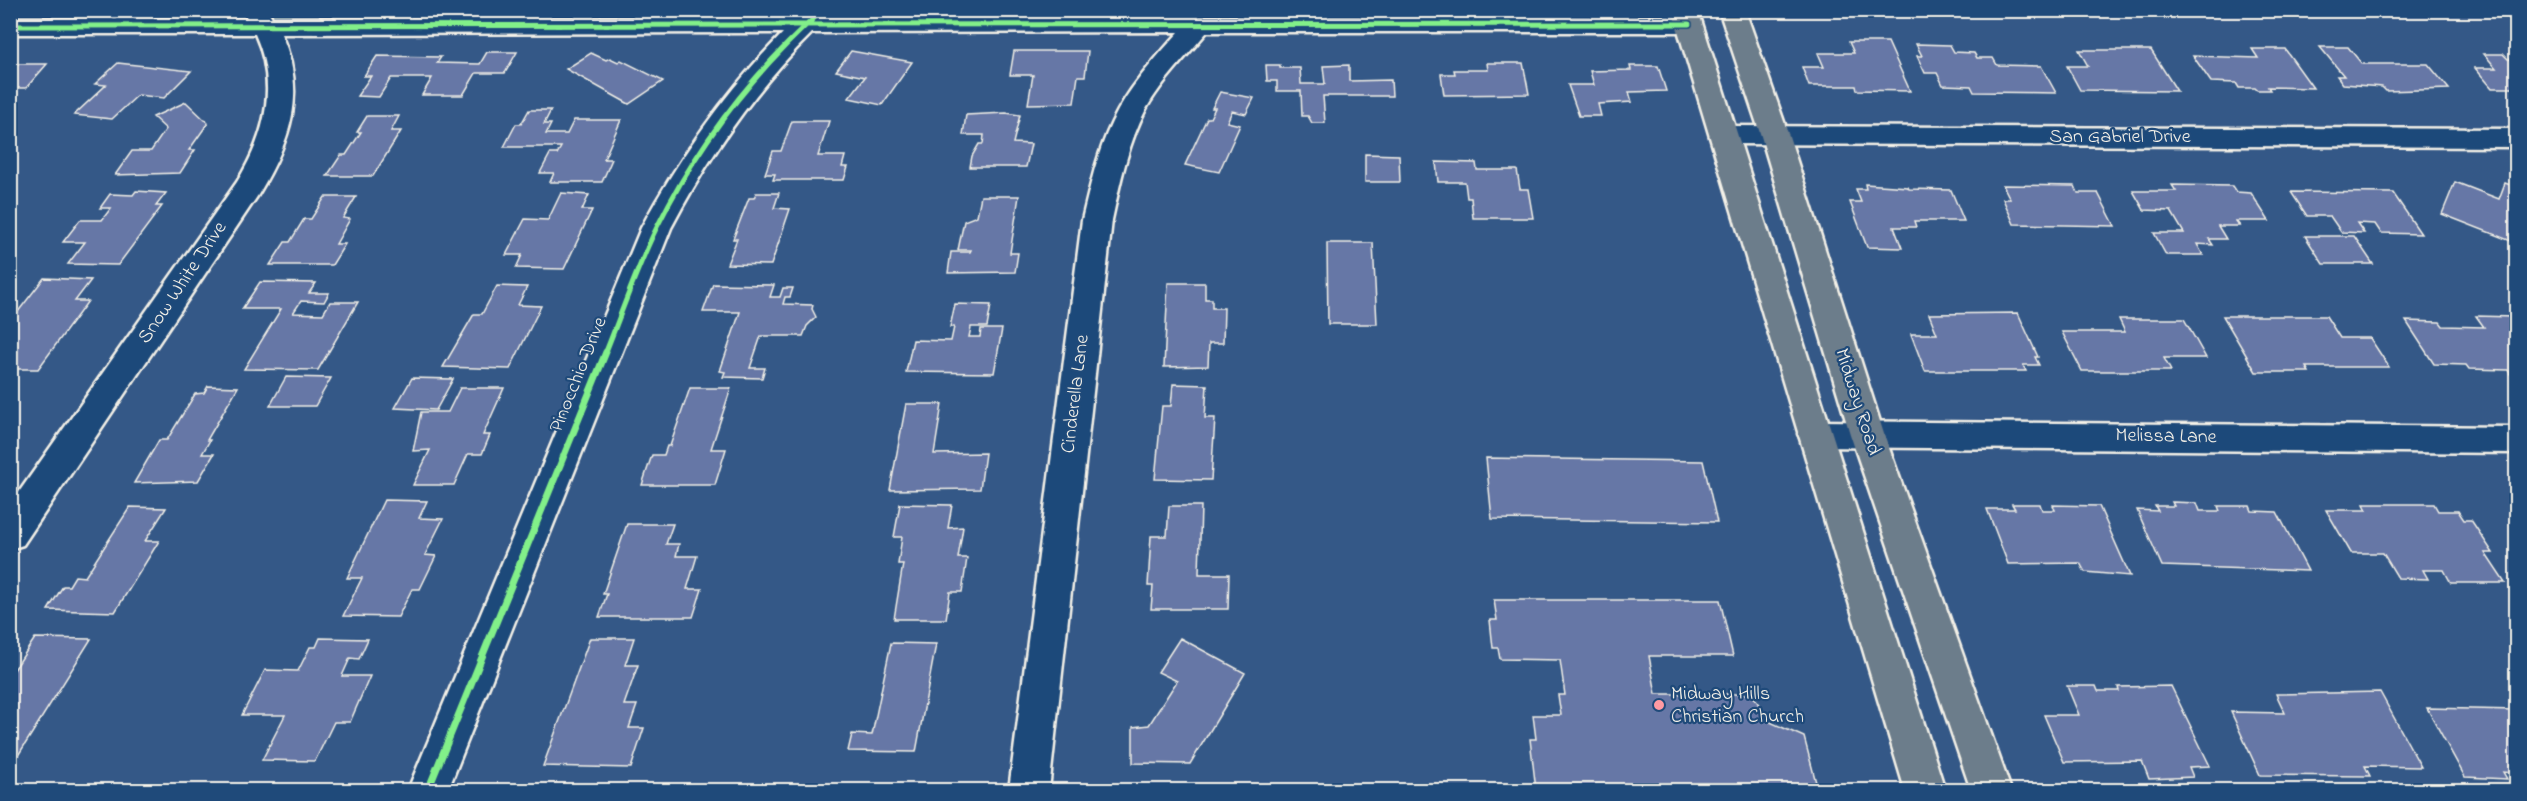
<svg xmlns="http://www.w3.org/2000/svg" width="2527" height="801" font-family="'Indie Flower',sans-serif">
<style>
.green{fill:#507c84;stroke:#a2b6b6;stroke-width:1.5}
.building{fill:#6677a6;stroke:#f4f1e8;stroke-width:1.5}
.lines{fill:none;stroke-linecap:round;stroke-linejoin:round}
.minor-casing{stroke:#f4f1e8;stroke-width:5}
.major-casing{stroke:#f4f1e8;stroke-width:5}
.minor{fill:#1f4a7a;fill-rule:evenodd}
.major{fill:#6c7d8b;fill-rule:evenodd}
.cycleway-far1-casing{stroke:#1f4a7a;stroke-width:8}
.cycleway-casing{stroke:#1f4a7a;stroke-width:10}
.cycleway-far1{stroke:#82f089;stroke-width:5}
.cycleway{stroke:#82f089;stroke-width:7}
.poi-dot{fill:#ff9aa2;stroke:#1f4a7a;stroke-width:2}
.labels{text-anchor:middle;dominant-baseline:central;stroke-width:4.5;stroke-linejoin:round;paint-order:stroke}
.street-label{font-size:20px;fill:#f4f1e8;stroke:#1f4a7a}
.poi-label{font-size:20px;fill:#f4f1e8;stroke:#1f4a7a;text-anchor:start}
</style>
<rect width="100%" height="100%" fill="#345887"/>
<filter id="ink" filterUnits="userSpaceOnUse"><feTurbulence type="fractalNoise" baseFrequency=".0167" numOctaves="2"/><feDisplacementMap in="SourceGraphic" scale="12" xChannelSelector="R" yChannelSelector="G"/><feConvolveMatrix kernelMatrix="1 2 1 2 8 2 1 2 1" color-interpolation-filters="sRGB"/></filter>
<g filter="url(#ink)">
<!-- green -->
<path class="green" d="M1657 10 1658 14H11L10 11Z"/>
<!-- building -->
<path class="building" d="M1849 42H1888L1910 91 1857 90 1856 86H1809L1802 67H1824L1818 53H1854Z
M1916 44 1950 45 1954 52 1974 53 1977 58H1993L1997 65 2041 66 2056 93 1974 92 1971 86 1943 85 1937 73H1925L1917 56H1922Z
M2320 47H2348L2362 64H2428L2449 89 2386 91 2382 87 2343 84 2337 76H2344Z
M2252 49H2285L2313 88 2268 87 2270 90H2257L2255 88H2239L2236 83 2211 82 2193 56 2258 58Z
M2079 50H2151L2177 91 2080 90 2067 66H2088Z
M851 51 912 62 882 105 849 98 865 77 836 71Z
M1014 51H1088L1085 76H1078L1074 103 1028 104 1033 75H1010Z
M487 52H517L505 73H476L463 95H422L432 78H391L379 97 357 96 371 76H364L377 56 441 57 437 63 480 64Z
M591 53 606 60 610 58 618 62 621 60 663 81 629 104 566 69Z
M2484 54H2503L2508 59 2516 60V88H2492L2475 68H2496Z
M118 63 191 71 164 98 138 95 112 119 74 115 106 85 95 84Z
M1487 63H1523L1529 94 1444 95 1441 74H1455L1454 70H1488Z
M10 64H47L26 88H15L10 93Z
M1266 65H1280V68H1300L1301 84H1325L1323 66 1349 65V81L1391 80 1392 96H1323L1325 123H1312L1308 116H1302L1301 91H1277V81H1267Z
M1630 66H1658L1666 91 1629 92 1632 102 1598 104 1601 116H1579L1568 85H1594L1590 71 1631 70Z
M1220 92 1254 98 1246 114 1232 111 1227 122 1240 125 1219 172 1185 165 1207 118H1210L1215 108H1212Z
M186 102 208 123 189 150H195L180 173 115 175 132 151H151L166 129 153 117Z
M529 110H551L544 124H551L546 134H567L574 120H621L604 159H612L602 182H550L554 173H540L550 154H557L561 147H504L516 124H521Z
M1006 113 1020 115 1013 143 1031 144 1026 167H970L972 156 979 144H983L984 135H963L966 115Z
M367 116H399L391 131H401L373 176H327L341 155H346L361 132H357Z
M792 121H829L818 156H845L842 167H848L844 180H773L775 174H765L773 151H781Z
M1365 154 1399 155 1400 182H1365Z
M1436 162 1476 163 1477 170H1517L1520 189H1528L1533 218H1473L1471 198H1467L1465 182H1438Z
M2455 182 2499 199 2505 183 2516 187V243L2442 214Z
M1865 184 1908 187 1909 189 1951 190 1964 221H1914L1916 227H1894L1902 248 1867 247 1850 202H1861L1856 189H1866Z
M2003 185 2075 186 2078 193H2098L2115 226 2014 224 2003 199H2010Z
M2172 185 2232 186 2236 192 2251 193 2269 221H2236L2240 226H2218L2226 239H2209L2213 245 2197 244 2203 255H2166L2154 233H2184L2171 211 2144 210 2133 191H2176Z
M136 191 166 193 156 206H162L118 265 68 264 85 242H63L80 220H102L111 208H100L110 194 133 195Z
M2291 192 2393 193 2421 234 2381 233 2375 224 2357 223 2364 233 2341 232 2330 216H2307Z
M561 193 589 195 582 210H592L564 269 516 268 522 255H506L525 219 548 220Z
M756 193H779L774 208 790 209 771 265 727 264 737 239H733L749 198H754Z
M981 196H1019L1010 253H1018L1015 272 948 273 951 252H970L971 250H958L964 221 977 216Z
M325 197H356L343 218 350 219 336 244H345L332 265H270L285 242H290L304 219H311Z
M2305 236H2354L2373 264H2323Z
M1327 243H1373L1377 324H1328Z
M44 278 91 280 75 301H88L38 369H10V322Z
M260 282 316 283 309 293H329L324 302 301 301 293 313 323 314 330 302H358L318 370 244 369 281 309H242Z
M1168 283H1205V299H1212V308H1224L1223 343H1209L1208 366 1164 367Z
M713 284 774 285 770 297H780L783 288H793L790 297H785L783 304 813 305 812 309 816 317 807 326 803 336H761L750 368H765L762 378 723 377 725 372 720 371 740 312H703Z
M497 286 527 287 518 305 541 306 510 369 443 367 474 314H482Z
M955 304 991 305 987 327H971L969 337H980L981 329H1002L994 373 906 372 913 340 951 341 954 327H950Z
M2018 313 2038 357H2035L2039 365H2023L2026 371H1925L1911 334H1937L1929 314Z
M2223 316H2326L2340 338H2370L2389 367H2306L2309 372H2256Z
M2476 316 2514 317 2516 320V374H2510L2508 370 2469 369 2466 365 2434 364 2406 321 2440 322 2443 326 2484 327Z
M2119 319H2184L2206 358H2164L2171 371H2082L2062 332H2125Z
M286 377 331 378 315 406H270Z
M412 378 453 379 436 410 395 408Z
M1173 384 1207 385 1205 418H1215L1211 480 1155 479 1162 406H1171Z
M208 386 238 387 207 440H210L202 454H214L198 481 134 483 159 440H167L195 394 204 393Z
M460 388H504L483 435H490L482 454H468L454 485H413L430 450 413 451 421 412H448Z
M690 388H731L711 449H726L715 485H642L652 455H664L667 446H670Z
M906 404H942L934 454 985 453 980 489 890 490Z
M1486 458 1703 461 1717 522 1492 519Z
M384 500 427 501 419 518 443 519 425 555 436 556 420 589H412L398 617 343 616 362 578H347Z
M2172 502 2197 503 2200 511H2220L2218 506H2250L2252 511 2277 512 2308 571 2162 566 2137 510 2158 511 2155 506H2174Z
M900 504 952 505 948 528 963 527 958 558H967L962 592H950L946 619H894L903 564H898L902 537H894Z
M2012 504H2040L2042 510H2055L2053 505 2099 506 2130 576 2085 572 2080 563 2008 564 1987 509H2015Z
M2364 504H2434L2438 511H2458L2464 520H2471L2493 553H2485L2505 583H2451L2444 570H2423L2428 579 2398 578 2383 553H2351L2326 510H2367Z
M1169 506H1201L1199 574H1229L1228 609H1151L1153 586H1148L1151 536H1167Z
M130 507 166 508 145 541H159L115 612 48 610 63 586H69L75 576 85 577Z
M627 524H673L666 544H679L676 556H697L687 589H702L693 617H599L607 594H603Z
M1494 600H1720L1733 656H1649L1656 694H1752L1770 722 1804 737 1818 790H1536L1530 739H1536L1533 715H1561L1558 695H1565L1560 660 1500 659 1498 648H1493L1490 620H1497Z
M35 638 91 639 14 762H10V676Z
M320 638 368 639 359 659 350 658 342 676H370L350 722H334L315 761 262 760 285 715H242L265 670 298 671 310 647H316Z
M590 638H634L625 665H638L624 705H637L629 728H644L631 768 543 766Z
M1180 638 1245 673 1190 764 1133 763V727L1149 725 1177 681 1158 672Z
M891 643 936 644 916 752 848 751 852 734 872 735Z
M2067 686H2096L2098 691H2119L2118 687 2171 686 2210 766 2189 767 2193 777 2149 779 2142 761 2064 762 2044 715H2079Z
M2380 692 2421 767 2365 766 2370 776 2260 775 2231 712 2285 713 2276 694Z
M2427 708 2516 710V773L2503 772 2507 779 2465 777Z"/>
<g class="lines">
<defs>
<path id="minor" d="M243 10H268L272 18 799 17 807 11H825L828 17 1689 16 1698 18 1702 24 1698 30 1689 32H1207C1186 57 1162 81 1146 109 1128 143 1120 183 1112 220L1049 790H1009L1082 220C1090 187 1097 153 1112 122 1128 88 1154 60 1179 32L812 33C754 90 709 156 671 228L448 790H408L641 228C680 156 725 92 783 33L281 34C308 93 290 142 258 195L23 545 10 549V505L237 182C266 135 278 85 255 34H10V18H247Z
M1724 126 2516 129V147L1724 144 1714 141 1710 135 1714 129Z
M1815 421 2516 427V453L1815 447 1803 443 1798 434 1803 425Z"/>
<path id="major" d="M1672 10H1698L1945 790H1905Z
M1719 10H1745L1789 136 1884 434 2011 790H1971L1850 434 1761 136Z"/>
</defs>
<!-- minor casing -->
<use href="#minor" class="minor-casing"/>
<!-- major casing -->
<use href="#major" class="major-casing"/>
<!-- minor -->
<use href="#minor" class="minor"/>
<!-- major -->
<use href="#major" class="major"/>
<defs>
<path id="cycleway-far1" d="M10 26 1689 24
M605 354C622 312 637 267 657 227 698 144 754 71 823 10"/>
<path id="cycleway" d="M428 790 606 352"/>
</defs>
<!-- cycleway-far1 casing -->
<use href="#cycleway-far1" class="cycleway-far1-casing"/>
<!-- cycleway casing -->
<use href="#cycleway" class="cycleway-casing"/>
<!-- cycleway-far1 -->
<use href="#cycleway-far1" class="cycleway-far1"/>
<!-- cycleway -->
<use href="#cycleway" class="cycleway"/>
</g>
</g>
<!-- markers -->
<circle class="poi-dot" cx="1659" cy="705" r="6"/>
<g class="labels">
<!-- street labels -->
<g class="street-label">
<text x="2120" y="137">San Gabriel Drive</text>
<text transform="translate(183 283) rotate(-56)">Snow White Drive</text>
<text transform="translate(579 375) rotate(-68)">Pinocchio Drive</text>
<text transform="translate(1076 394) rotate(-83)">Cinderella Lane</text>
<text transform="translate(1857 402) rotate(72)">Midway Road</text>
<text transform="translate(2166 437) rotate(1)">Melissa Lane</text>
</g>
<!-- poi labels -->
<g class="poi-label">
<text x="1671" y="694">Midway Hills<tspan x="1671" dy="23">Christian Church</tspan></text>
</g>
</g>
<!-- margin -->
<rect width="2527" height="801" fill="none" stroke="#1f4a7a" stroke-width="36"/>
<rect x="18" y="18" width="2491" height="765" fill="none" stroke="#f4f1e8" stroke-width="2" filter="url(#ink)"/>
</svg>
